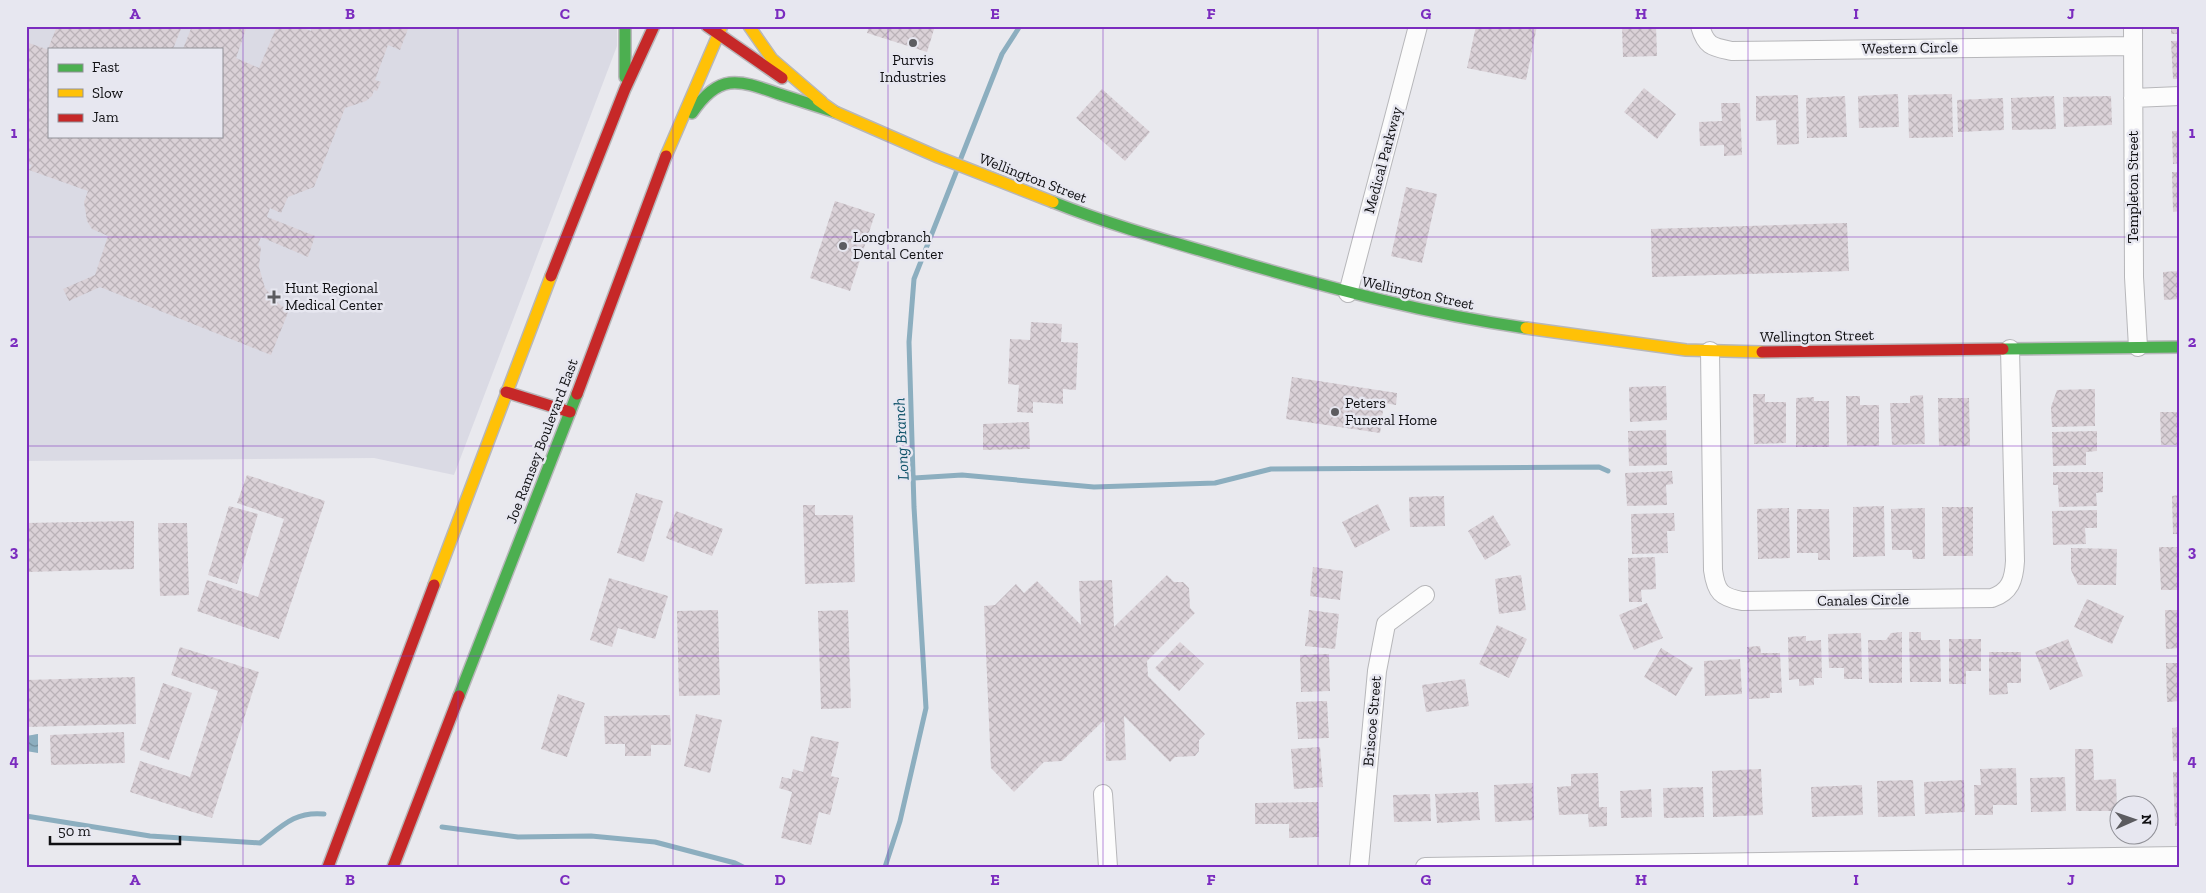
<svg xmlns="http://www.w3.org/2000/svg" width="2206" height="893" font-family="'Zilla Slab',serif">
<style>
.built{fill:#dadae4;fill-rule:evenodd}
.water{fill:url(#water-waves)}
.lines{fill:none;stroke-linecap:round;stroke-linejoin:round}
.stream{stroke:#8caebf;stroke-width:5}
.building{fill:url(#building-cross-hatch)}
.street-casing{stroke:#b7b7ba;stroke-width:20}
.fast-casing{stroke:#b7b7ba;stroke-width:14}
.slow-casing{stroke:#b7b7ba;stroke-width:14}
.jam-casing{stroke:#b7b7ba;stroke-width:14}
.street{stroke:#fcfcfc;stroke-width:18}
.fast{stroke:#4caf50;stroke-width:11}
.slow{stroke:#ffc107;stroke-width:11}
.jam{stroke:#c62828;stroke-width:11}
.grid{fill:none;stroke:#7b2cbf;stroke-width:1;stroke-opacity:0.55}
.poi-dot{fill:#5c5c60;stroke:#e7e7f0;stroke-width:2}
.labels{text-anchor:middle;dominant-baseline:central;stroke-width:5;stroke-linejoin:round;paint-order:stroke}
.street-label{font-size:15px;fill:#101013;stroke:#e7e7f0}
.poi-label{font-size:15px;fill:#101013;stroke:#e7e7f0;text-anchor:start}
.water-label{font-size:16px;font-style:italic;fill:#0d5168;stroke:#e7e7f0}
.neatline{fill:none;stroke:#7b2cbf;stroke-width:2}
.grid-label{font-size:16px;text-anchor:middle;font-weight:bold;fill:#7b2cbf}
</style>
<defs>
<pattern id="water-waves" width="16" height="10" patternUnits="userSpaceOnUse" patternTransform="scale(1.25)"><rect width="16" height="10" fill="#8caebf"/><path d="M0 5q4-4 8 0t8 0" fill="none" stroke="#718c9a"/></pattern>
<pattern id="building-cross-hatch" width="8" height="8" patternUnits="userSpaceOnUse" patternTransform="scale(1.25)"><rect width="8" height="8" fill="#dad1d7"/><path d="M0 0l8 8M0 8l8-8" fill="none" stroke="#bab2b8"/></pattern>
</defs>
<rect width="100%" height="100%" fill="#e9e9ee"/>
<!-- built -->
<path class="built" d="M26 26H617V46L454 475 374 458 26 461ZM49 49H221V136H49Z"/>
<!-- water -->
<path class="water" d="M38 734V753L26 751V736Z"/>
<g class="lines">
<!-- stream -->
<path class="stream" d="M961 158 1002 54 1020 26
M914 478 962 475 1094 487 1215 483 1271 469 1599 467 1608 471
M26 816 150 836 260 843C282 826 295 811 324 814
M442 827 518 837 591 836 655 842 735 863 743 867
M885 867 900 821 926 708 914 507 909 342 914 279 957 170"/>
</g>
<!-- building -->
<path class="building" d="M57 26H182L173 49H48Z
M192 26H247L236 58 259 68 277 26H297L311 31 313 26H409L400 50 388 45 375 80 381 82 377 91 374 90 372 96 366 101 345 108 314 187 288 197 281 213 270 208 267 217 315 236 308 257 261 237 258 245 261 247 259 267 265 288 280 305 289 310 271 355 100 287 69 301 63 289 95 275 108 236 92 229 87 221 84 202 88 191 29 170 32 165 26 163V42L49 50V136H221V49H183Z
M869 26H935L927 52 867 33Z
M1476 26H1537L1526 80 1467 68Z
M1622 26H1656L1657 56 1623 57Z
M2171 26H2180V34H2171Z
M2171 41H2180V79H2173Z
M1644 88 1676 114 1657 139 1624 112Z
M1102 89 1150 132 1125 161 1076 118Z
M1898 94 1899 127 1859 128 1858 96Z
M1952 94 1953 137 1909 138 1908 95Z
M1798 95 1799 144 1777 145 1776 120 1756 121V96Z
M1845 96 1847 137 1807 138 1806 98Z
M2054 96 2056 129 2012 130 2011 98Z
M2111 96 2112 125 2064 127 2063 97Z
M2003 98 2004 130 1958 132 1957 100Z
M1721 103H1740L1742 155 1724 156V145L1700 146 1699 122 1722 121Z
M2172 131H2180V163L2173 164Z
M2172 172H2180V211L2173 212Z
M1406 187 1437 194 1422 263 1391 256Z
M835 201 875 214 850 291 810 278Z
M1847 223 1849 271 1652 277 1651 229Z
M2180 271V299L2164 300 2163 272Z
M1031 322 1062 324 1061 342 1078 343 1076 390 1063 389V404L1033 402V413L1017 412 1019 385 1008 384 1010 339 1030 340Z
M1292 377 1397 393 1396 405 1384 403 1380 433 1286 419Z
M1666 386 1667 420 1630 422 1629 387Z
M2095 389V426L2052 427 2051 407 2057 390Z
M1753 394H1765V402H1786V443L1754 444Z
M1923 395 1925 444 1892 445 1890 403H1910V396Z
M1846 396H1860V405H1879V446H1847Z
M1814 397V401H1829V447H1796V398Z
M1938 398H1969L1970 446H1939Z
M2160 412H2180V445H2161Z
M1029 422 1030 449 983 450V424Z
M1666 430 1667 465 1629 466 1628 431Z
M2097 431V451L2086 452V465L2053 466 2052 432Z
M1672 471 1673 484 1666 485 1667 505 1627 506 1625 473Z
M2053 472H2103V492L2096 493 2097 506 2059 507 2058 485H2053Z
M247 475 325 501 279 639 197 611 207 580 258 597 284 519 237 503Z
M636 493 663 501 644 562 617 553Z
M2180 495V534H2173L2172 496Z
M1444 496 1445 526 1410 527 1409 497Z
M1378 504 1390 530 1355 548 1342 522Z
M803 505H815V515H853L855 582 805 584Z
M229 506 258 514 237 584 208 575Z
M1884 506 1885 556 1853 557V507Z
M1942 507H1973V556H1943Z
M1789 508 1790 558 1758 559 1757 509Z
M1925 508V559H1913L1912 550H1892L1891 509Z
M1797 509H1829L1830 560H1818V553H1797Z
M2097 510V528H2085L2086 544 2053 545 2052 511Z
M676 511 723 529 712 556 666 538Z
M1674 513 1675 531H1667L1668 553 1632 554 1631 514Z
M1493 515 1511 545 1485 560 1468 531Z
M134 521V569L26 572V523Z
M158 523H187L189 595 160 596Z
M2159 547H2180V590H2161Z
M2071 548 2117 549 2116 585H2078L2071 570Z
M1655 557 1656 589 1641 590 1642 602H1629L1628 558Z
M1313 567 1343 571 1340 600 1310 596Z
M1167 575 1174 582H1183L1189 588 1190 608 1195 613 1147 661 1148 676 1205 734 1199 740V751L1195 756 1175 757 1170 762 1124 716 1126 760 1106 761 1105 723 1103 721 1062 761 1044 762 1014 792 991 768 984 606 995 605 1016 584 1024 593 1037 581 1081 625 1079 581 1112 580 1114 627Z
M1521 575 1526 610 1499 614 1495 579Z
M609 578 668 596 655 639 618 628 612 647 590 640Z
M2087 599 2124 616 2112 644 2074 627Z
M1647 603 1663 638 1634 650 1619 615Z
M718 610 720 695 679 696 677 611Z
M848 610 851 708 821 709 818 611Z
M1309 610 1339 614 1335 649 1305 646Z
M2165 610H2180V648L2166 649Z
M1497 625 1527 639 1509 678 1479 664Z
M1902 632V683H1869L1868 640H1886L1891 633Z
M1909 632H1921V640H1940L1941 682H1910Z
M1861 633 1862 679H1844V668H1829L1828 634Z
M1806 636V641L1821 640 1822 678H1814V685L1799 686V679L1789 680 1788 637Z
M1949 639H1981V671H1966V684H1949Z
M2068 639 2083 676 2050 690 2035 652Z
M1180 642 1204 664 1179 691 1155 668Z
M1760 646 1761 653H1780L1782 693H1770V698L1749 699 1747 647Z
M180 647 259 672 212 818 130 792 140 761 190 777 218 691 171 675Z
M1661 648 1693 668 1676 696 1644 677Z
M1989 652H2021V683H2007L2008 694 1989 695Z
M1329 654 1330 691 1301 692 1300 655Z
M1740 659 1742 694 1705 696 1704 661Z
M2166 663H2180V701L2167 702Z
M135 677 136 724 26 727V680Z
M1465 679 1469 706 1426 712 1422 685Z
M163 683 192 693 169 760 140 750Z
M558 694 585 703 567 757 541 749Z
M1327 701 1329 738 1298 739 1296 702Z
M696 714 722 720 710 773 684 766Z
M670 715 671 745H651V756H625V744H605L604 716Z
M2180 727V761H2173L2172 728Z
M124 732 125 763 51 765 50 735Z
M811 736 839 742 831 776 839 778 830 815 819 812 811 845 781 838 792 792 779 788 782 777 791 779 793 769 803 772Z
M1320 747 1323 787 1294 789 1291 749Z
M2075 749H2093L2094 780 2116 779 2117 811H2076Z
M2016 768 2017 805H1993V815H1975L1974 785H1981L1980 769Z
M1761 769 1763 815 1713 817 1712 771Z
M2173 772H2180V826H2175Z
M1598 773 1599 807H1607V826L1589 827 1588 814 1559 815 1557 787 1571 786V774Z
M2065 777 2066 811 2031 812 2030 778Z
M1913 780 1915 816 1878 817 1877 781Z
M1964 780 1965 812 1925 814 1924 782Z
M1533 783 1534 820 1495 822 1494 785Z
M1862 785 1863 815 1812 817 1811 787Z
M1703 787 1704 817 1664 818 1663 788Z
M1651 789 1652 817 1621 818 1620 791Z
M1478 792 1480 820 1437 823 1435 794Z
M1430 794 1431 821 1394 822 1393 795Z
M1318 802 1319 837 1289 838V824H1255V803Z"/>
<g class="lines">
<defs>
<path id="street" d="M1700 26C1706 47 1713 47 1732 51L2133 46
M2133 26 2134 277 2138 347
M2133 98 2180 96
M1348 293 1418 26
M1710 351 1713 570C1716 592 1721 597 1742 601L1992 598C2010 592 2014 580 2015 561L2010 349
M1103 794 1108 867
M1359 867 1377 671 1386 624 1425 595
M1425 867 2180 856"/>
<path id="fast" d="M625 26V77
M692 113C719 72 739 80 779 94 798 100 816 106 835 112
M1053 202C1113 226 1176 243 1237 261 1333 289 1428 314 1526 328
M2003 349 2180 347
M459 696 577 394"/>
<path id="slow" d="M749 26 772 59 822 102
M818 100 835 112 938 157 1053 202
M666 156 722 26
M1526 328 1686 350 1762 352
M434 585 551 276"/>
<path id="jam" d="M707 26 782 78
M551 276 625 89 654 26
M1762 352 2003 349
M506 392 570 412
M577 394 666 156
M328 867 434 585
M393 867 459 696"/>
</defs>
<!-- street casing -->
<use href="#street" class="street-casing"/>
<!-- fast casing -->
<use href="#fast" class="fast-casing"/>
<!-- slow casing -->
<use href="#slow" class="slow-casing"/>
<!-- jam casing -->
<use href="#jam" class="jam-casing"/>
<!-- street -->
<use href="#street" class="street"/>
<!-- fast -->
<use href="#fast" class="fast"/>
<!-- slow -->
<use href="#slow" class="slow"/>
<!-- jam -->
<use href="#jam" class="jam"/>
</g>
<!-- grid -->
<path class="grid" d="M243 26V867M458 26V867M673 26V867M888 26V867M1103 26V867M1318 26V867M1533 26V867M1748 26V867M1963 26V867M26 237H2180M26 446H2180M26 656H2180"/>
<!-- markers -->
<g class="poi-dot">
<circle cx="913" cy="43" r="5"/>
<circle cx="843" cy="246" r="5"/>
<path d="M271.5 289.5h5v5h5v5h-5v5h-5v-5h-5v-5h5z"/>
<circle cx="1335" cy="412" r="5"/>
</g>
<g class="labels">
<!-- street labels -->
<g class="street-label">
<text transform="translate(1910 48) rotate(-1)">Western Circle</text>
<text transform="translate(1383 160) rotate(-75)">Medical Parkway</text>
<text transform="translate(1033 178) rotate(21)">Wellington Street</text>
<text transform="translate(2133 187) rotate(-90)">Templeton Street</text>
<text transform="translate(1418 293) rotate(12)">Wellington Street</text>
<text transform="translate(1817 336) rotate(-1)">Wellington Street</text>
<text transform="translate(542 441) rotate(-69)">Joe Ramsey Boulevard East</text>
<text transform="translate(1863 600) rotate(-1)">Canales Circle</text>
<text transform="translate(1372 721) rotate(-85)">Briscoe Street</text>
</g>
<!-- poi labels -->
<g class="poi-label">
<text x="913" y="60" text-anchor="middle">Purvis<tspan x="913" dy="17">Industries</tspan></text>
<text x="853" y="237">Longbranch<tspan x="853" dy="17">Dental Center</tspan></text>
<text x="285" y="288">Hunt Regional<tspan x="285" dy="17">Medical Center</tspan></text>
<text x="1345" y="403">Peters<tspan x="1345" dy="17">Funeral Home</tspan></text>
</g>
<!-- water labels -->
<g class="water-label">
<text transform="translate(901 439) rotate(-93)">Long Branch</text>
</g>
</g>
<!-- border -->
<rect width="2206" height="893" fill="none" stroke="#e7e7f0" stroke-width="55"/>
<!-- legend -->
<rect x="48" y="48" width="175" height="90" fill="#e7e7f0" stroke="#919198"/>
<rect x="58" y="64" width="25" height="8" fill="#4caf50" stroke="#919198"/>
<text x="92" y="72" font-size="15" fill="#101013">Fast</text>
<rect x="58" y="89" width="25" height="8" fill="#ffc107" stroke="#919198"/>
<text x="92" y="98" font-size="15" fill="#101013">Slow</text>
<rect x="58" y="114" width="25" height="8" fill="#c62828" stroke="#919198"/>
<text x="92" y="122" font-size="15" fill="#101013">Jam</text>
<!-- north arrow -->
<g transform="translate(2134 820) rotate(88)"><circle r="24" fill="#e7e7f0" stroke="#919198"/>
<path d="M0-4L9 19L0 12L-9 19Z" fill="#5c5c60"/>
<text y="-8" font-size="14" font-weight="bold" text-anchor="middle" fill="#101013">N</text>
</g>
<!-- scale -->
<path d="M50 836v8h130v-8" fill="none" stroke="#101013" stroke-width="2.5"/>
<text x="58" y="836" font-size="15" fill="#101013" stroke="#e7e7f0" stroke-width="4" paint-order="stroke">50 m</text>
<rect x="28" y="28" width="2150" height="838" class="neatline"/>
<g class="grid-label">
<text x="135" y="19">A</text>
<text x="350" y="19">B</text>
<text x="565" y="19">C</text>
<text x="780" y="19">D</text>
<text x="995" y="19">E</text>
<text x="1211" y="19">F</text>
<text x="1426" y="19">G</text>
<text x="1641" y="19">H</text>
<text x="1856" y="19">I</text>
<text x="2071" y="19">J</text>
<text x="14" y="138">1</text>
<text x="2192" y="138">1</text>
<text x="14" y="347">2</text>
<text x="2192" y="347">2</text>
<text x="14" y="557">3</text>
<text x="2192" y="557">3</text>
<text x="14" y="766">4</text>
<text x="2192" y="766">4</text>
<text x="135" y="885">A</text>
<text x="350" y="885">B</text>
<text x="565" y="885">C</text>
<text x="780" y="885">D</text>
<text x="995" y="885">E</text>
<text x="1211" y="885">F</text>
<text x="1426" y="885">G</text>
<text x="1641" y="885">H</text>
<text x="1856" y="885">I</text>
<text x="2071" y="885">J</text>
</g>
</svg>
